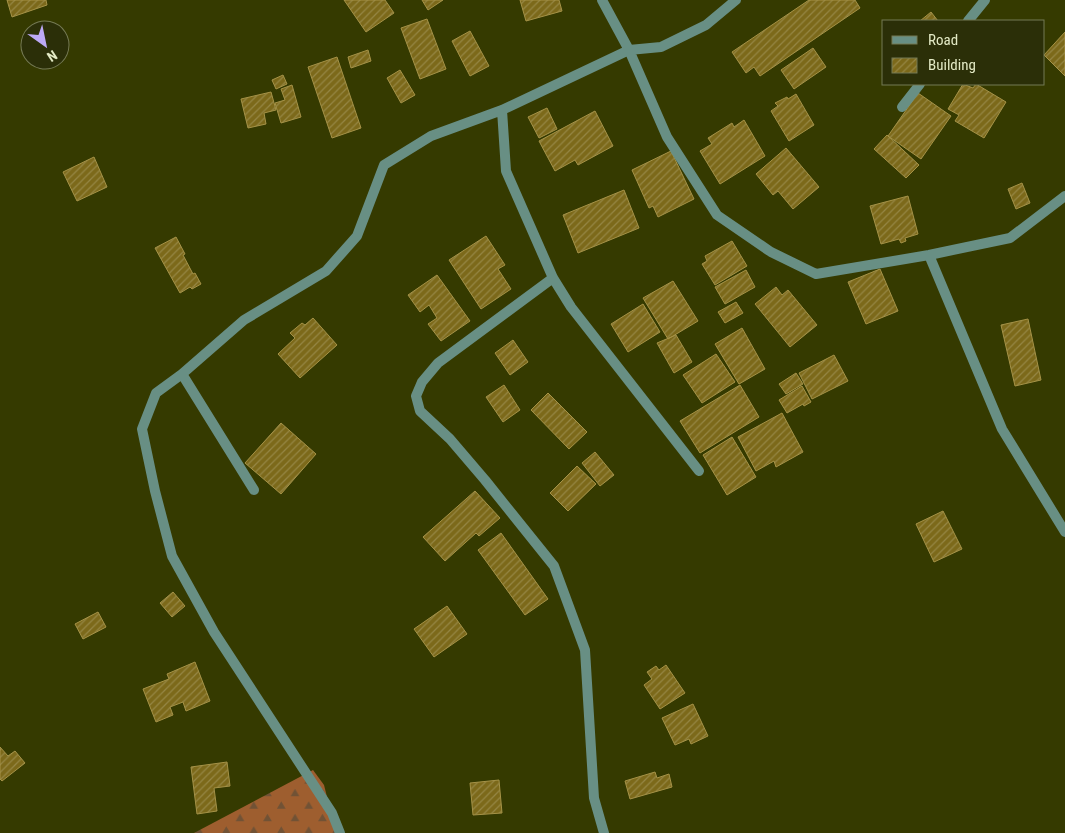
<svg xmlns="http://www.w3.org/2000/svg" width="1065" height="833" font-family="'Roboto Condensed',sans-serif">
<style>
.forest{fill:url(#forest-firs)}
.building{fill:url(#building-hatch);stroke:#a59247}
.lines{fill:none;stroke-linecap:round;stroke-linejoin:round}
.street{stroke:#688f84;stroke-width:10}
</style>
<defs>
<pattern id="forest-firs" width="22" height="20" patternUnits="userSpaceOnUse" patternTransform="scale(1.25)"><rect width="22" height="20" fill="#9e5e2f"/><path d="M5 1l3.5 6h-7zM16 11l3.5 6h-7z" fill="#715235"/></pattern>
<pattern id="building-hatch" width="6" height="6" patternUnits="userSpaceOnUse" patternTransform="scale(1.25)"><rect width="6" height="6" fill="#7c691a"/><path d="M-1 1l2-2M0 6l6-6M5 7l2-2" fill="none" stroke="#958644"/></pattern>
</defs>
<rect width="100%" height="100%" fill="#353a00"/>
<!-- forest -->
<path class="forest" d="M313 770 324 785 336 833H194Z"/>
<!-- building -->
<path class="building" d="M7 0H46L47 5 12 17Z
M344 0H385L394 13 366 32Z
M422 0H443L428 10Z
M520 0H559L562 11 526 21Z
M809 0H855L860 8 760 76 754 67 746 73 732 52Z
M931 12 938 21H920Z
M427 19 446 69 420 79 401 28Z
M470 31 489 66 470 76 452 41Z
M1065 32V76L1044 55Z
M813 48 826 67 794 89 781 70Z
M368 50 371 61 351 68 348 57Z
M337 57 361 128 332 138 308 67Z
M400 70 415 95 401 103 387 78Z
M283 75 287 84 276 89 272 80Z
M963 84 973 88 976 84 1006 102 984 138 955 121 959 115 948 109Z
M292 85 301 117 281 123 275 103 285 100 281 89Z
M271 92 276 110 264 113 266 124 248 128 241 99Z
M918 93 951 116 921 159 888 136Z
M796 94 814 125 789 141 771 111 778 106 775 103 787 97 788 99Z
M547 108 557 129 539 138 528 117Z
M595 111 613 146 578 165 575 160 555 171 539 141Z
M744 120 765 156 720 184 700 151 712 144 708 138 732 123 734 127Z
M887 135 919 165 906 178 874 149Z
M786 148 819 187 793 209 778 191 773 195 756 174Z
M671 151 694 199 658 217 653 206 649 208 632 170Z
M94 157 107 187 77 201 63 172Z
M1022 183 1030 203 1016 209 1008 189Z
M624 190 639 228 578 253 563 215Z
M908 196 918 234 905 238 906 241 901 243 899 239 881 244 870 206Z
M486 236 505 265 498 269 511 289 481 309 449 260Z
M176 237 185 254 183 255 193 274 195 273 201 284 192 289 190 287 180 293 155 248Z
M732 241 747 266 715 285 702 264 707 261 705 256Z
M880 269 898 311 866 324 848 282Z
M746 270 755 287 725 304 715 287Z
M437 275 470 321 441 341 428 324 437 318 429 305 420 312 408 295Z
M673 281 698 321 668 339 643 298Z
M776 287 782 295 788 290 817 325 790 347 755 304Z
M736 302 743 313 725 323 718 312Z
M643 304 660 332 628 352 611 324Z
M313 318 337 345 300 378 278 354 295 338 290 333 302 323 305 325Z
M1028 319 1041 380 1015 386 1001 325Z
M742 328 765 369 739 384 715 344Z
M676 335 692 362 674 373 657 343Z
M513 340 528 362 510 375 495 353Z
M716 354 735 382 702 403 683 375Z
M834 355 848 381 812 399 799 373Z
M796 373 803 384 786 394 779 384Z
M504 385 520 410 503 422 486 397Z
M740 385 759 417 700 453 680 421Z
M802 386 811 402 804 406 803 404 787 413 779 400Z
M548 393 587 432 569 449 531 410Z
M782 413 803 452 776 467 774 461 756 471 738 437Z
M281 423 316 454 281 494 245 463Z
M732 437 756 477 727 495 703 455Z
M595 452 614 475 600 486 582 463Z
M577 466 596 484 568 511 550 493Z
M475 491 500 518 479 536 476 533 445 561 423 537Z
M943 511 962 549 934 562 916 524Z
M501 533 548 599 525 615 478 550Z
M173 592 185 606 172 617 160 603Z
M447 606 467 634 434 657 414 629Z
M98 612 106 627 83 639 75 624Z
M195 662 210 701 186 711 183 702 170 707 173 715 156 722 143 689 169 679 167 674Z
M666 665 685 693 660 709 644 685 652 679 647 672 656 666 659 670Z
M693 704 708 736 691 744 689 739 675 745 662 718Z
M0 747 8 756 15 751 25 763 2 781 0 779Z
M227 762 230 786 214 788 217 811 197 814 191 767Z
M655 772 657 778 669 774 672 787 630 799 625 781Z
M499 780 502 813 473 815 470 783Z"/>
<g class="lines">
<!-- street -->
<path class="street" d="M602 0 629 50 667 137 717 215 771 252 816 274 929 255 1010 238 1065 196
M968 21 985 0
M902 107 920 84
M502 110 506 171 553 278 571 307 699 471
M929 255 1002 429 1065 532
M553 278 438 363 422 382 416 396 420 411 450 439 485 480 554 566 585 650 594 798 604 833
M182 374 254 490
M340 833 332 813 214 632 172 556 155 491 142 429 156 393 182 374 244 320 326 271 357 236 384 165 431 136 502 110 629 50 661 47 706 25 736 0"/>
</g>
<!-- legend -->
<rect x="882" y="20" width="162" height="65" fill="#2b2f08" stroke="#757a54"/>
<rect x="892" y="36" width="25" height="8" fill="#688f84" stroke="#757a54"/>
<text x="928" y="45" font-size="15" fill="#e3eac5">Road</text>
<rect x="892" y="58" width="25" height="15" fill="url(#building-hatch)" stroke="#757a54"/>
<text x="928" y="70" font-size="15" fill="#e3eac5">Building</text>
<!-- north arrow -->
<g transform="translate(45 45) rotate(147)"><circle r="24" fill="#2b2f08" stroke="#757a54"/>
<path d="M0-4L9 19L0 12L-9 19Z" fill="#bca9f5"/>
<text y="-8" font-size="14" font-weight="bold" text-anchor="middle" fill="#e3eac5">N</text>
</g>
</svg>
